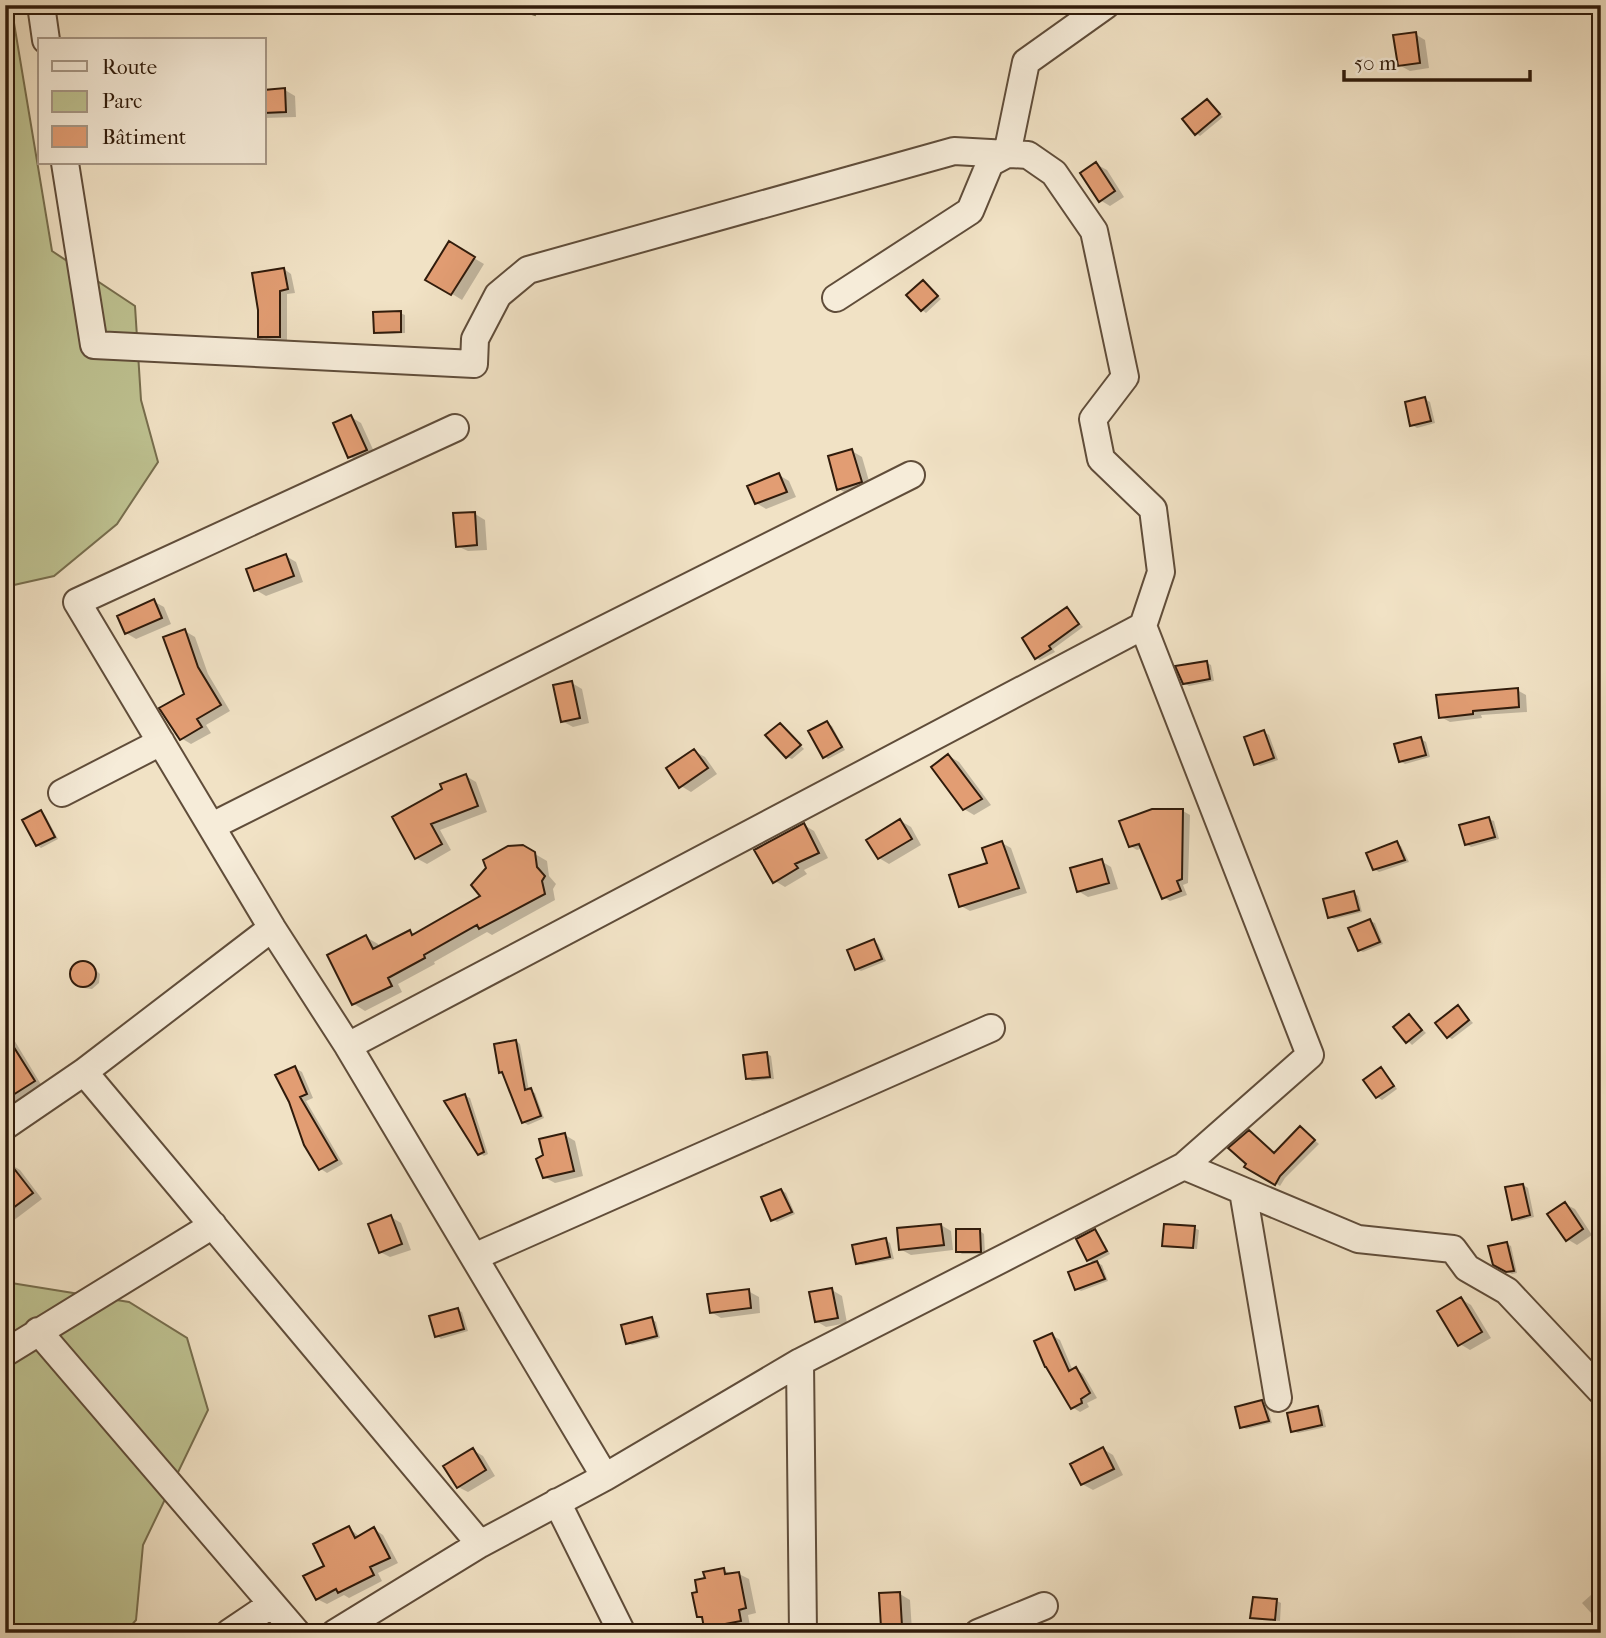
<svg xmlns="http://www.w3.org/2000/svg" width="1606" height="1638" font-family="'IM FELL French Canon',serif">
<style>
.green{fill:#bec291;stroke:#776e4e;stroke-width:2}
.shadow{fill:#0003}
.building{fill:#e29d73;stroke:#301b0b;stroke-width:2}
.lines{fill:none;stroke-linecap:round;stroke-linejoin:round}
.minor-casing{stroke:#604d3a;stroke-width:30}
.minor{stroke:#f6ecd9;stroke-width:26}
</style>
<rect width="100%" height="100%" fill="#f1e2c5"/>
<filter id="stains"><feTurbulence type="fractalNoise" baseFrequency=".00286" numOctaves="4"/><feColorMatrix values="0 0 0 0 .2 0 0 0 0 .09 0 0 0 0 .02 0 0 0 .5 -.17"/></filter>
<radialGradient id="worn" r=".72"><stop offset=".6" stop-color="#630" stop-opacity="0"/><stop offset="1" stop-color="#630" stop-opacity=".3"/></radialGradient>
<!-- green -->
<path class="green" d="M5 5H11L52 251 135 306 141 400 158 462 117 524 54 576 5 587Z
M503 5H540L535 15Z
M5 1282 129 1302 187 1338 208 1410 143 1545 136 1620 125 1633H5Z"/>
<!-- shadow -->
<path class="shadow" d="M1415 34 1425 40 1429 68 1410 71 1399 65Z
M285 90 295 96 296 117 264 118V91Z
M1207 101 1223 117 1200 136 1196 133Z
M1096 164 1107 170 1124 197 1110 206 1100 200Z
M450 244 484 264 462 300 428 279Z
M284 269 291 274 295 293 287 294V340H268L260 336Z
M924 282 941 299 926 313 922 310Z
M400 313 405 315V333L380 334 376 332Z
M1425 399 1430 402 1435 423 1417 428 1412 425Z
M351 417 361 423 376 456 360 462 350 457Z
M852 451 862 457 871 488 849 495 839 489Z
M779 475 789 481 796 497 766 509 756 503Z
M475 514 485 520 487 550 468 551 457 546Z
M286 556 296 562 303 582 266 596 256 590Z
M153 601 164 607 171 624 136 639 126 633Z
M1067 610 1083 627 1053 649 1055 652 1040 660 1036 658Z
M185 631 195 637 208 674 230 711 206 725 211 733 191 744 181 738 186 695Z
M1207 663 1211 665 1214 681 1189 686 1184 683Z
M572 683 582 689 589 723 573 727 562 721Z
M1517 690 1526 695 1527 712 1481 715 1482 718 1450 722 1441 717Z
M827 723 832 726 845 750 828 759 824 756Z
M780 725 804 749 792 759 787 757Z
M1264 732 1269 735 1278 760 1260 766 1256 764Z
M1421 739 1426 742 1430 757 1405 764 1400 761Z
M694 751 705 757 717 774 691 792 681 786Z
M949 756 959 762 991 805 974 815 964 809Z
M466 776 476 782 487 812 440 830 451 850 427 864 416 858 394 818Z
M1183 811 1190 815 1188 883 1183 885 1187 895 1170 901 1163 897 1143 848 1137 850 1130 846Z
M41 812 45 815 58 839 41 848 37 845Z
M1489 819 1494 821 1499 839 1471 847 1466 844Z
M901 821 911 827 921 845 889 864 879 858Z
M804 825 814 831 828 858 804 870 807 874 785 887 775 881Z
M1002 843 1011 848 1027 893 970 911 961 906Z
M1396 843 1401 846 1409 862 1379 872 1374 869Z
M523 847 547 861 549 876 556 884 553 889 555 900 492 935 487 932 434 962 435 964 398 984 402 992 365 1011 354 1004 366 937 378 944 380 948 410 932 415 935 483 897Z
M1101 861 1111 867 1118 889 1088 897 1078 891Z
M1354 893 1358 896 1362 912 1334 919 1329 917Z
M1370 921 1375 923 1383 944 1363 952 1359 950Z
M874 941 878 944 886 961 861 971 856 969Z
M79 963 89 964 100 974 99 983 92 989 83 988 71 978 72 969Z
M1458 1007 1473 1023 1452 1039 1448 1037Z
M1409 1016 1426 1033 1412 1045 1395 1028Z
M5 1025 42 1086 17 1102 9 1097 5 1092Z
M516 1041 520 1044 529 1091 535 1093 544 1118 528 1125 523 1122 504 1073 501 1071Z
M767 1054 771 1056 774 1079 752 1081 748 1078Z
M295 1068 302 1072 313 1098 306 1101 343 1164 327 1173 321 1169 306 1144Z
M1381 1070 1385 1072 1397 1089 1382 1100 1377 1097Z
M465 1096 470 1098 488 1154 484 1156 479 1153Z
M1301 1128 1319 1144 1285 1178 1280 1186 1247 1166 1275 1154Z
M565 1135 575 1141 583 1176 555 1183 544 1177 545 1156Z
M10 1164 20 1170 42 1199 5 1227V1168Z
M1523 1185 1528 1188 1534 1217 1518 1221 1514 1218Z
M781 1190 786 1193 795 1214 777 1222 772 1219Z
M1565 1204 1575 1209 1592 1235 1577 1245 1567 1239Z
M391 1217 401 1223 411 1250 390 1257 380 1252Z
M941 1225 951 1231 953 1250 911 1255 900 1249Z
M1194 1228 1199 1230 1197 1249 1169 1247 1164 1245Z
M980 1231 984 1234 985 1254H962L958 1251Z
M1095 1231 1099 1234 1110 1254 1095 1262 1102 1265 1108 1281 1081 1291 1077 1289 1095 1264 1089 1260Z
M886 1240 890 1243 894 1259 862 1265 857 1263Z
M1507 1244 1511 1246 1517 1273 1512 1274 1494 1264Z
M832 1290 842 1296 847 1323 826 1327 816 1321Z
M748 1291 759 1297 760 1313 721 1318 711 1312Z
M1461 1299 1471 1305 1491 1338 1470 1350 1460 1344Z
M458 1310 462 1312 468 1331 441 1339 437 1336Z
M652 1319 656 1322 660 1338 632 1345 627 1343Z
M1052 1335 1060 1340 1073 1371 1076 1369 1083 1374 1097 1398 1087 1403 1089 1407 1080 1412 1072 1407Z
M1262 1402 1267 1405 1272 1423 1246 1429 1242 1427Z
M1318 1408 1322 1410 1326 1427 1298 1433 1293 1431Z
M1103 1449 1113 1455 1123 1475 1093 1490 1082 1484Z
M473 1450 483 1456 495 1476 468 1492 458 1487Z
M349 1528 360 1537 374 1529 383 1535 398 1563 378 1573 382 1581 349 1598 344 1595 327 1604 317 1599 326 1566Z
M724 1570 732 1575 739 1574 749 1579 756 1613 748 1615 750 1626 715 1633 705 1627 704 1620 698 1616 699 1593Z
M1601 1586V1624L1582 1603Z
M900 1594 910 1600 912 1631 893 1633 883 1627Z
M1277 1601 1281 1603 1280 1621 1257 1619 1252 1617Z
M1347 1627 1363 1628 1368 1633H1347Z"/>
<!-- building -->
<path class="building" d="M1416 32 1420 63 1398 66 1393 35Z
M285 88 286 112 264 113V90Z
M1207 99 1220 114 1195 135 1182 119Z
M1096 162 1115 191 1099 202 1080 173Z
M449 241 475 257 451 295 425 280Z
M284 268 288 289 280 291V337H258V310L252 273Z
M923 280 938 296 921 311 906 295Z
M401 311V332L374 333 373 312Z
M1425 397 1431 421 1410 426 1405 402Z
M351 415 367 450 348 458 333 423Z
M852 449 862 482 837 490 828 456Z
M779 473 787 492 755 504 747 486Z
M475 512 477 545 456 547 453 513Z
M286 554 294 576 254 591 246 569Z
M154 599 162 618 125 634 117 616Z
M1067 607 1079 624 1049 646 1051 649 1035 659 1022 638Z
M185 629 198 667 221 705 197 719 202 727 180 740 159 708 184 694 163 637Z
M1207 661 1210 679 1183 684 1175 666Z
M572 681 580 718 561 722 553 685Z
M1518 688 1519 707 1473 711V714L1439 718 1436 695Z
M827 721 842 747 823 758 808 731Z
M780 723 801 745 786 758 765 735Z
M1264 730 1274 758 1254 765 1244 737Z
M1421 737 1426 755 1399 762 1394 744Z
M694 749 708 768 679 788 666 768Z
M948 754 982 799 963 810 931 767Z
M466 774 478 806 431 824 442 844 415 859 392 817 442 789 440 784Z
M1152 809H1183L1182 879 1177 881 1181 891 1162 899 1139 844 1129 847 1119 821Z
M41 810 55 837 36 846 22 820Z
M1489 817 1495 837 1465 845 1459 825Z
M900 819 912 839 878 859 866 840Z
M804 823 819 853 795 864 798 868 773 883 754 850Z
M1002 841 1019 888 959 907 949 875 987 863 982 848Z
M1397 841 1405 860 1373 870 1366 853Z
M523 845 535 852 537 867 545 876 542 881 545 894 479 929 477 925 424 955 425 958 388 978 392 986 352 1005 327 955 366 935 373 949 410 930 412 935 480 896 471 885 486 868 483 860 508 846Z
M1102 859 1109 883 1077 892 1070 868Z
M1354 891 1359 910 1328 918 1323 899Z
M1370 919 1380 942 1358 951 1348 928Z
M874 939 882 959 855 970 847 950Z
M70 974a13 13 0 1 1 26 0a13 13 0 1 1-26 0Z
M1458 1005 1469 1020 1447 1038 1435 1023Z
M1409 1014 1422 1030 1406 1043 1393 1027Z
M5 1033 35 1081 5 1100Z
M516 1040 525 1090 531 1088 541 1116 522 1123 502 1072 499 1073 494 1044Z
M767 1052 770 1077 746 1079 743 1055Z
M295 1066 307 1094 300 1097 337 1160 319 1170 304 1145 289 1102 275 1075Z
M1381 1067 1394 1086 1376 1098 1363 1080Z
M465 1094 484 1152 478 1155 444 1101Z
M1300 1126 1315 1140 1280 1176 1275 1185 1244 1167 1246 1164 1228 1148 1249 1130 1274 1153Z
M565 1133 574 1171 543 1178 536 1159 543 1155 539 1139Z
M5 1157 33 1193 5 1214Z
M1523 1184 1530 1215 1512 1220 1505 1187Z
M781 1189 792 1212 771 1221 761 1197Z
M1565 1202 1583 1229 1566 1241 1547 1214Z
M391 1215 402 1244 379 1253 368 1224Z
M941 1224 944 1245 899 1250 897 1228Z
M1164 1224 1195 1226 1193 1248 1162 1246Z
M956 1229H980L981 1252H956Z
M1095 1229 1107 1251 1087 1261 1076 1239Z
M886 1238 890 1257 856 1264 852 1245Z
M1507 1242 1514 1271 1506 1272 1493 1265 1488 1246Z
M1097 1261 1105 1279 1075 1290 1068 1272Z
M832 1288 838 1318 815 1322 809 1292Z
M749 1289 751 1308 710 1313 707 1294Z
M1461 1297 1482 1332 1458 1346 1437 1311Z
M458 1308 464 1329 435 1337 429 1316Z
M652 1317 657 1336 626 1344 621 1325Z
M1052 1333 1069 1371 1076 1367 1090 1393 1081 1399 1082 1403 1071 1409 1046 1367H1045L1034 1341Z
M1262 1400 1269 1421 1240 1428 1235 1407Z
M1318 1406 1322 1425 1291 1432 1287 1413Z
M1103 1447 1114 1469 1081 1485 1070 1464Z
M473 1448 486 1470 457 1488 443 1466Z
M349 1526 355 1538 374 1527 390 1558 370 1567 374 1575 338 1593 336 1589 316 1600 303 1576 324 1566 313 1544Z
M724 1568 725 1574 739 1572 746 1608 739 1610 741 1621 704 1628 702 1617H697L692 1593 697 1592 695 1580 705 1578 703 1572Z
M900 1592 902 1626 881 1628 879 1593Z
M1253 1597 1277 1599 1275 1620 1250 1618Z"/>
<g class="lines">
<defs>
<path id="minor" d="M41 5 46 40
M65 163 94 345 474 364 475 339 498 295 528 270 954 151 1028 155 1054 173 1094 231 1125 377 1093 419 1101 459 1153 509 1161 572 1143 626 1310 1055 1184 1166 800 1362 605 1477 480 1544 335 1633
M836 298 970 211 990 163 1007 154 1026 62 1106 5
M455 428 77 602 272 928 348 1046 605 1477
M62 793 161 742
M212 826 911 475
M348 1046 1143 626
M84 1072 480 1544
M5 1126 84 1072 272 928
M1184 1166 1358 1239 1453 1249 1467 1268 1507 1291 1601 1391
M1243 1191 1278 1398
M474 1257 991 1028
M38 1331 297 1633
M5 1353 213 1225
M800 1362 803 1633
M557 1502 622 1633
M229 1633 272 1604
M978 1633 1044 1606"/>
</defs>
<!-- minor casing -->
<use href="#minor" class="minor-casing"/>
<!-- minor -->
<use href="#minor" class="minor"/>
</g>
<!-- margin -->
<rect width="1606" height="1638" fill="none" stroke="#f1e2c5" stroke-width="28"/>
<rect x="7" y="7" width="1592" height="1624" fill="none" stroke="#301b0b" stroke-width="3.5"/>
<rect x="14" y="14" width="1578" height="1610" fill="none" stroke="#301b0b" stroke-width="2"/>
<!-- legend -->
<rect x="38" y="38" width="228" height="126" fill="#f6ecd9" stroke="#a79887" stroke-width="2"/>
<rect x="52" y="61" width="35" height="10" fill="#f6ecd9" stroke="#a79887" stroke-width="2"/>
<text x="102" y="74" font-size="21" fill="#301b0b">Route</text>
<rect x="52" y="91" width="35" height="21" fill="#bec291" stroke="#a79887" stroke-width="2"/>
<text x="102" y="108" font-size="21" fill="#301b0b">Parc</text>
<rect x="52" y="126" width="35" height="21" fill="#e29d73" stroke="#a79887" stroke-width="2"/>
<text x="102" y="144" font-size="21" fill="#301b0b">Bâtiment</text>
<!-- scale -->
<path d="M1344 70v10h186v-10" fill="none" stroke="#301b0b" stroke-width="3.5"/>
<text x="1354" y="70" font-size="21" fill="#301b0b" stroke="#f6ecd9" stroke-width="5" paint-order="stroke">50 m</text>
<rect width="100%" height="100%" filter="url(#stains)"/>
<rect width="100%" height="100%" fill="url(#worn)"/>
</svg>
